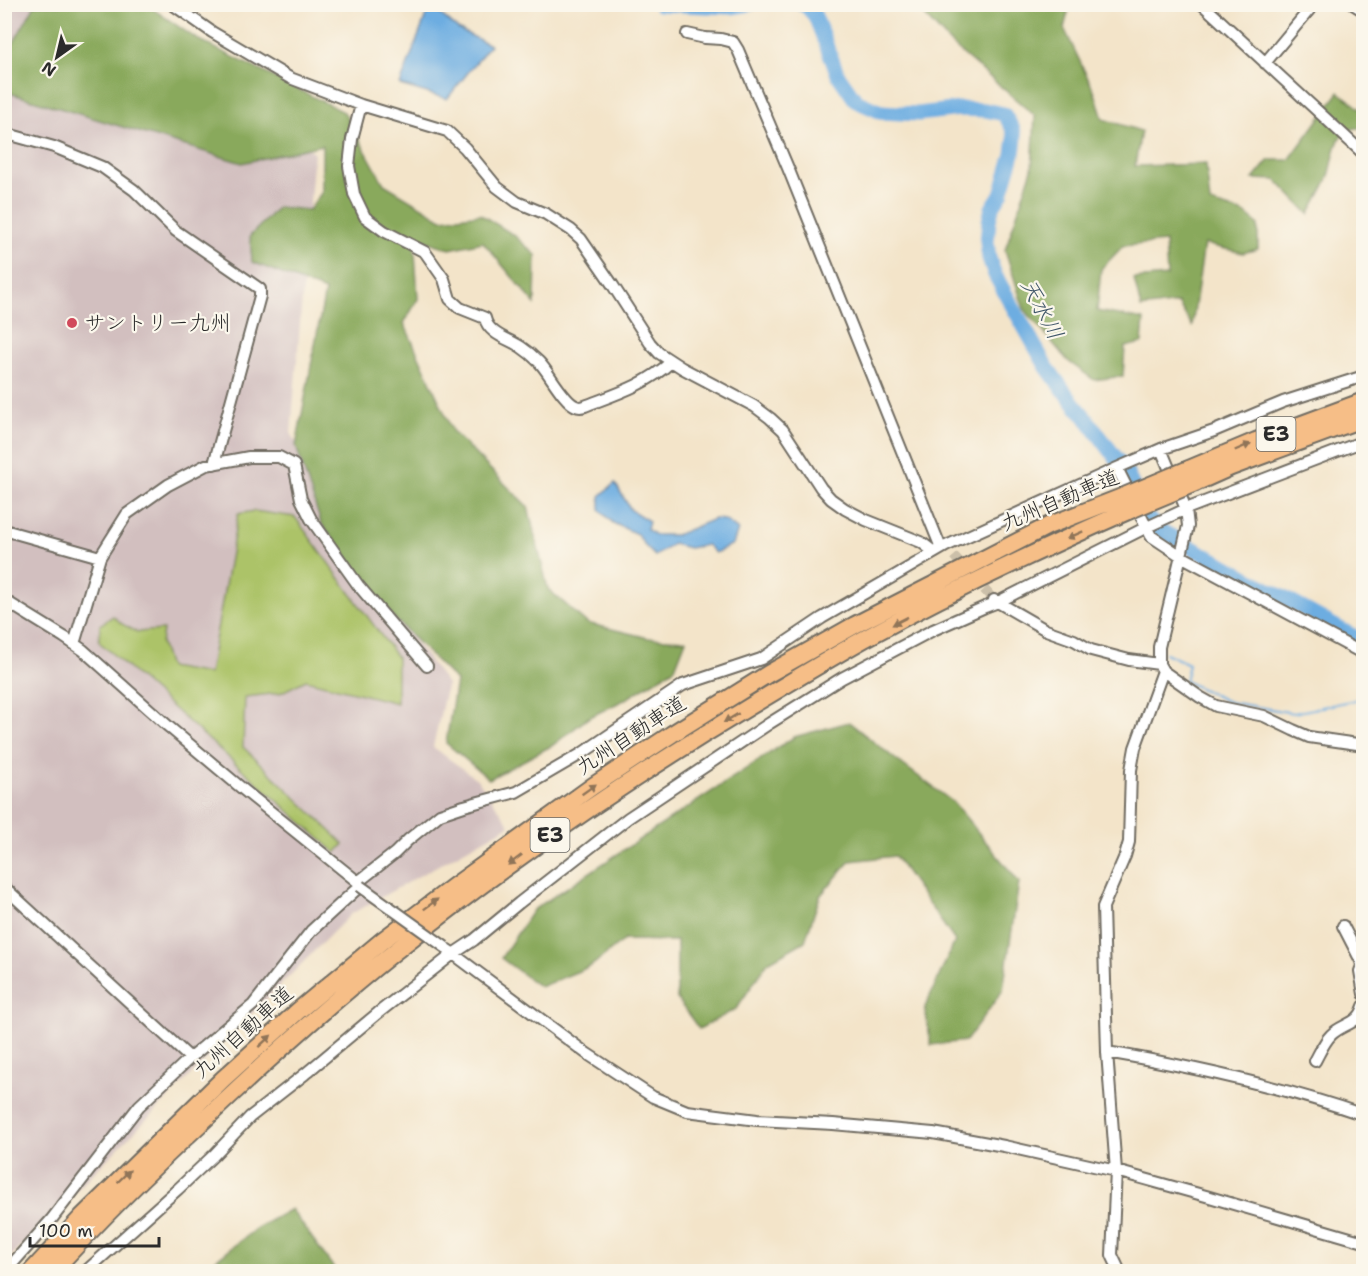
<svg xmlns="http://www.w3.org/2000/svg" width="1368" height="1276" font-family="'Shantell Sans','Klee One',sans-serif">
<style>
.industrial{fill:#d2bfbf}
.green{fill:#acc368;stroke:#6c774a;stroke-width:1.5}
.forest{fill:#89a95c;stroke:#5a6a44;stroke-width:1.5}
.water{fill:#6dade1;stroke:#4c6c86;stroke-width:1.5}
.lines{fill:none;stroke-linecap:round;stroke-linejoin:round}
.stream{stroke:#6dade1;stroke-width:2}
.river{stroke:#6dade1;stroke-width:15}
.minor-tunnel{stroke:#cbbfa9;stroke-width:10;stroke-dasharray:10 5;stroke-linecap:butt}
.minor-casing{stroke:#716c62;stroke-width:14}
.highway-casing{stroke:#716c62;stroke-width:20}
.minor{stroke:#fff;stroke-width:10}
.highway{stroke:#f6be87;stroke-width:16}
.minor-bridge-casing{stroke:#716c62;stroke-width:14;stroke-linecap:butt}
.highway-bridge-casing{stroke:#716c62;stroke-width:20;stroke-linecap:butt}
.minor-bridge{stroke:#fff;stroke-width:10}
.highway-bridge{stroke:#f6be87;stroke-width:16}
.oneway{fill:#907459}
.poi-dot{fill:#d1495b;stroke:#fbf7ec;stroke-width:2}
.labels{text-anchor:middle;dominant-baseline:central;stroke-width:4.5;stroke-linejoin:round;paint-order:stroke}
.shield{fill:#fbf7ec;stroke:#696865;stroke-width:1.5}
.shield-label{font-size:20px;font-weight:bold;fill:#2b2b2b}
.poi-label{font-size:21px;fill:#2b2b2b;stroke:#fbf7ec;text-anchor:start}
.street-label{font-size:21px;fill:#2b2b2b;stroke:#fbf7ec}
.water-label{font-size:22px;font-style:italic;fill:#42586b;stroke:#fbf7ec}
</style>
<rect width="100%" height="100%" fill="#fbf7ec"/>
<filter id="ink" filterUnits="userSpaceOnUse"><feTurbulence type="fractalNoise" baseFrequency=".0167" numOctaves="2"/><feDisplacementMap in="SourceGraphic" scale="12" xChannelSelector="R" yChannelSelector="G"/><feConvolveMatrix kernelMatrix="1 2 1 2 8 2 1 2 1" color-interpolation-filters="sRGB"/></filter>
<filter id="wash" filterUnits="userSpaceOnUse"><feTurbulence type="fractalNoise" baseFrequency=".008" numOctaves="4" result="noise"/><feDisplacementMap in="SourceGraphic" scale="24" xChannelSelector="R" yChannelSelector="G"/><feGaussianBlur stdDeviation="1.35" result="paint"/><feColorMatrix in="noise" values="0 0 0 0 0 0 0 0 0 0 0 0 0 0 0 0 0 1.4 0 .05"/><feComposite in="paint" operator="in"/></filter>
<g filter="url(#wash)">
<rect width="100%" height="100%" fill="#f3e4c9"/>
<!-- industrial -->
<path class="industrial" d="M5 5H91L314 152 291 433 383 599 447 684 433 747 478 780 510 825 351 914 5 1262Z"/>
<!-- green -->
<path class="green" d="M254 511 295 517 397 657V703L306 680 280 693 245 697 243 747 344 844 336 853 99 642 100 625 113 616 122 624 137 632 163 630 161 643 169 667 209 674 238 514Z"/>
<!-- forest -->
<path class="forest" d="M35 5H147L197 39 344 112 384 184 442 219 480 214 514 235 536 255 535 304 483 242 450 249 414 237 418 299 404 323 453 432 528 507 548 589 587 623 649 638 686 640 675 668 626 699 588 718 553 745 489 779 446 743 456 681 394 618 321 523 296 446 325 291 252 262 250 236 278 207 309 210 322 192V145L242 163 6 92 7 54Z
M915 5H1070L1064 28 1095 93 1103 119 1141 131 1135 166 1206 164 1210 203 1244 213 1258 224V249L1243 253 1204 244 1192 326 1178 303 1141 308 1134 279 1167 276 1165 242 1123 246 1101 269 1097 311 1144 320 1142 343 1125 347 1123 376 1094 380 1068 361 1024 309 1005 250 1032 169 1035 116 950 43Z
M1339 92 1363 111V128C1333 126 1336 155 1329 176 1324 189 1316 201 1309 214L1276 180 1253 179 1269 160H1289Z
M849 722 894 758 954 803 1019 882 1003 990 966 1041 931 1045 925 1007 955 941 895 856 850 861 820 896 805 941 768 962 736 1009 699 1029 677 999V941L624 940 591 966 540 987 501 958 533 910 794 737Z
M291 1209 336 1271H197L205 1268 257 1228Z"/>
<!-- water -->
<path class="water" d="M430 5 458 29 490 45 447 99 400 85Z
M615 483 631 510 649 521 647 529 655 535H676L714 519 725 520 738 530 733 544 715 553 707 545 689 548 673 544 655 556 646 547 637 534 613 523 600 510V496Z"/>
<g class="lines">
<!-- stream -->
<path class="stream" d="M1165 653 1189 664 1185 681 1229 702 1294 713 1364 698"/>
<!-- river -->
<path class="river" d="M659 4 731 7 750 4
M801 4 806 6 815 16 838 75 856 101 881 112 918 114 960 109 985 110 1004 114 1013 129 1015 138 1013 154 1001 194 992 208 989 221 987 242 989 258 995 275 1046 366 1067 395 1086 418 1126 471 1147 517 1158 529 1364 642"/>
</g>
</g>
<g filter="url(#ink)">
<g class="lines">
<!-- minor-tunnel -->
<path class="minor-tunnel" d="M954 556 992 598"/>
<defs>
<path id="minor" d="M172 4 212 32 290 78 361 105 447 131 465 148 497 187 517 202 546 214 571 230 581 239 612 284 650 343 659 353 682 368 754 406 770 418 783 430 821 488 831 499 845 509 866 520 921 542 934 552
M1202 4 1364 154
M1353 4 1364 11
M687 34 705 38 721 39 733 42 738 50 788 168 941 548
M1265 63 1314 4
M361 105 352 139 349 166 354 194 365 217 384 231 425 252 444 279 450 299 460 308 485 318C488 334 509 339 521 347 527 351 534 357 539 362 549 372 564 402 576 406 578 407 582 407 585 406 616 394 646 385 671 362
M4 133 54 147 102 167 134 190 176 231 260 289V296L214 464
M1161 449 1186 509 1188 526 1159 647V664L1163 671 1200 697 1216 706 1264 716 1293 730 1309 737 1364 745
M1117 468 1151 536 1181 556 1364 654
M4 530 100 557
M4 600 64 637 83 650 169 727 245 791 358 882 360 886 311 931 253 1005 190 1058 139 1106 51 1220 5 1272
M994 600 1046 630 1074 640 1091 650 1129 660 1159 664
M74 644 100 557 127 514 168 485 206 465 249 457H279L294 465 301 499 311 519 358 585 427 666
M358 882 395 853 408 840 440 814 464 806 516 792 581 754 683 685 761 659 822 618 946 546 1117 468 1161 449 1214 431 1283 402 1364 376
M4 887 190 1058
M1343 926 1361 961 1362 966 1360 971 1364 994
M448 950 586 1053 653 1097 687 1111 757 1120 833 1124 933 1133 1004 1146 1116 1171 1206 1196 1364 1242
M1107 1052C1194 1067 1280 1086 1364 1115
M1315 1061C1320 1052 1324 1042 1331 1035 1343 1023 1359 1025 1364 1006
M85 1272 178 1189 214 1155 250 1117 305 1074 378 1013 453 954 474 940 519 903 628 818 770 723 842 678 933 630 985 607 998 602 1147 527 1186 509 1364 441
M1120 1272 1112 1255 1116 1171 1107 1052 1103 907 1125 856 1129 842 1131 770 1135 748 1163 671"/>
<path id="highway" d="M1189 469 1256 441 1364 401
M1195 483 1231 467 1364 418
M31 1272 82 1217 223 1079 298 1011 383 940 457 884 593 786 672 734 768 674 855 625 1050 525 1122 497
M52 1272C100 1219 151 1169 203 1121 264 1063 327 1006 393 953 506 863 625 781 749 707 787 684 825 661 864 639 950 592 1039 550 1128 511"/>
</defs>
<!-- minor casing -->
<use href="#minor" class="minor-casing"/>
<!-- highway casing -->
<use href="#highway" class="highway-casing"/>
<!-- minor -->
<use href="#minor" class="minor"/>
<!-- highway -->
<use href="#highway" class="highway"/>
<defs>
<path id="minor-bridge" d="M360 886 445 947"/>
<path id="highway-bridge" d="M1122 497 1189 469
M1128 511 1195 483"/>
</defs>
<!-- minor-bridge casing -->
<use href="#minor-bridge" class="minor-bridge-casing"/>
<!-- highway-bridge casing -->
<use href="#highway-bridge" class="highway-bridge-casing"/>
<!-- minor-bridge -->
<use href="#minor-bridge" class="minor-bridge"/>
<!-- highway-bridge -->
<use href="#highway-bridge" class="highway-bridge"/>
</g>
<!-- one-way arrows -->
<defs><path id="oneway-solid" d="M-6-.8H1V-3.2L6.5 0L1 3.2V.8H-6Z" transform="scale(1.5)"/></defs>
<g class="oneway">
<use href="#oneway-solid" transform="translate(1243 447) rotate(-23)"/>
<use href="#oneway-solid" transform="translate(1075 535) rotate(156)"/>
<use href="#oneway-solid" transform="translate(900 621) rotate(153)"/>
<use href="#oneway-solid" transform="translate(731 718) rotate(149)"/>
<use href="#oneway-solid" transform="translate(589 789) rotate(-35)"/>
<use href="#oneway-solid" transform="translate(515 860) rotate(143)"/>
<use href="#oneway-solid" transform="translate(431 904) rotate(-37)"/>
<use href="#oneway-solid" transform="translate(265 1041) rotate(-42)"/>
<use href="#oneway-solid" transform="translate(124 1176) rotate(-44)"/>
</g>
</g>
<!-- markers -->
<circle class="poi-dot" cx="72" cy="323" r="6"/>
<g class="labels">
<!-- shield labels -->
<g class="shield">
<rect x="1256.5" y="417" width="39" height="34" rx="4.5"/>
<rect x="530.5" y="818" width="39" height="34" rx="4.5"/>
</g>
<g class="shield-label">
<text x="1276" y="434">E3</text>
<text x="550" y="835">E3</text>
</g>
<!-- poi labels -->
<g class="poi-label">
<text x="84" y="323">サントリー九州</text>
</g>
<!-- street labels -->
<g class="street-label">
<text transform="translate(1060 500) rotate(-23)">九州自動車道</text>
<text transform="translate(631 735) rotate(-33)">九州自動車道</text>
<text transform="translate(243 1032) rotate(-42)">九州自動車道</text>
</g>
<!-- water labels -->
<g class="water-label">
<text transform="translate(1042 309) rotate(62)">天水川</text>
</g>
</g>
<!-- margin -->
<rect width="1368" height="1276" fill="none" stroke="#fbf7ec" stroke-width="24"/>
<!-- north arrow -->
<g transform="translate(57 57) rotate(214)" stroke="#fbf7ec" stroke-width="4.5" paint-order="stroke">
<path d="M0-4.5L10 22L0 15L-10 22Z" fill="#2b2b2b"/>
<text y="-9" font-size="16" font-weight="bold" text-anchor="middle" fill="#2b2b2b">N</text>
</g>
<!-- scale -->
<path d="M30 1237v9h129v-9" fill="none" stroke="#2b2b2b" stroke-width="3"/>
<text x="39" y="1237" font-size="18" fill="#2b2b2b" stroke="#fbf7ec" stroke-width="4.5" paint-order="stroke">100 m</text>
</svg>
